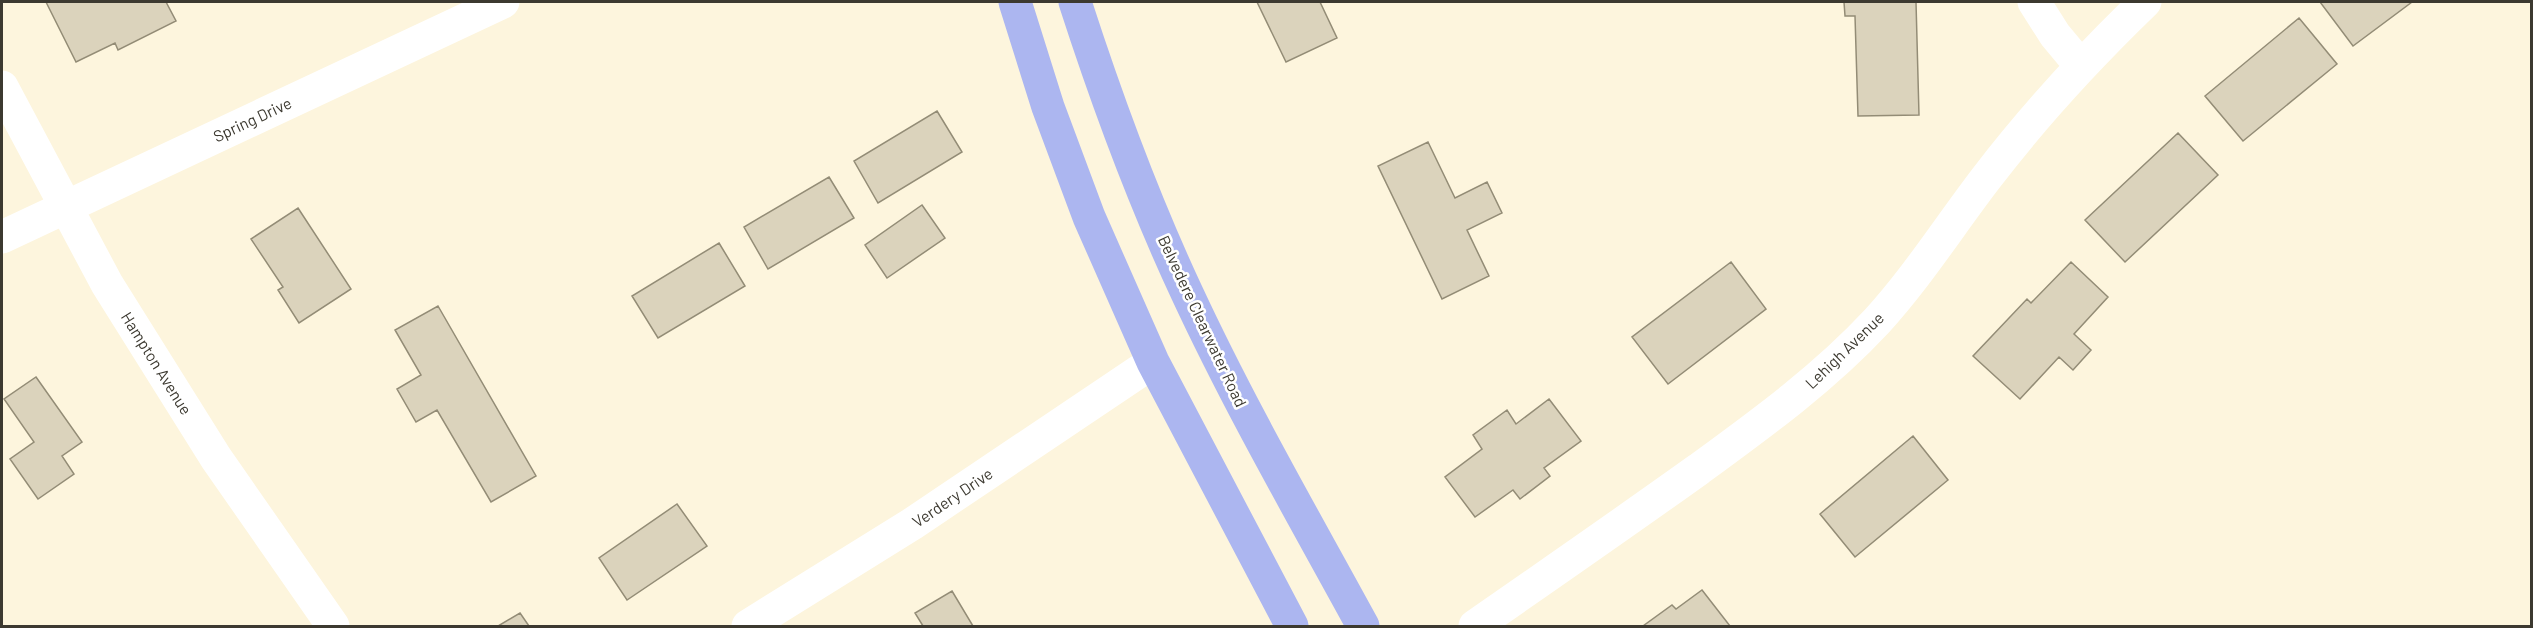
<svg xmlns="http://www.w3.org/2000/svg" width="2533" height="628" font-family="Barlow,sans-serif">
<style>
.building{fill:#dbd3bc;stroke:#938c76;stroke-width:1.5}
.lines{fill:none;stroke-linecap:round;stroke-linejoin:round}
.minor{stroke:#fff;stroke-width:33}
.major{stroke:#acb6f0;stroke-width:33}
.labels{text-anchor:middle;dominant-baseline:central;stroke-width:5;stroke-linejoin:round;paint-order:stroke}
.street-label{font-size:16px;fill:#3c3930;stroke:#fff}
</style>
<rect width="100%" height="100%" fill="#fdf5dd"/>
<!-- building -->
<path class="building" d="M46 2H166L176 21 118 50 115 43 76 62Z
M1257 2H1320L1337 38 1286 62Z
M1844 2H1916L1919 115 1858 116 1855 16H1845Z
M2320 2H2412L2353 46Z
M2299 18 2337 64 2243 141 2205 96Z
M937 111 962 152 878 203 854 161Z
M2178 133 2218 175 2125 262 2085 220Z
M1428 142 1455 198 1487 182 1502 213 1467 230 1489 276 1442 299 1378 166Z
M829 177 854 218 768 269 744 227Z
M922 205 945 238 887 278 865 245Z
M298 208 351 289 299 323 278 290 283 287 251 239Z
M719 243 745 286 658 338 632 296Z
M1731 262 1766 309 1668 384 1632 337Z
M2071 262 2108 297 2074 334 2091 350 2073 370 2059 357 2020 399 1973 356 2027 299 2031 303Z
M438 306 536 476 491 502 437 410 416 422 397 389 421 375 395 330Z
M36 377 82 442 62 456 74 474 38 499 10 459 34 442 4 399Z
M1549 399 1581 441 1544 468 1550 476 1520 499 1513 490 1475 517 1445 477 1482 449 1473 435 1507 410 1516 424Z
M1913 436 1948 480 1855 557 1820 514Z
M677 504 707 546 627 600 599 558Z
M1702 590 1730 626H1643L1672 605 1676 609Z
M952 591 973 626H923L915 613Z
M520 613 529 626H498Z"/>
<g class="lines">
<!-- minor -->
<path class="minor" d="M2034 2 2055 35 2080 65
M2 87 107 284 216 458 333 626
M2 237 503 2
M748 626 912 524 1153 362
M1475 626C1550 574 1625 522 1699 469 1762 423 1824 378 1877 321 1918 276 1950 225 1987 177 2036 113 2088 57 2145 2"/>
<!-- major -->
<path class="major" d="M1015 2 1048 107 1089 217 1153 362 1292 626
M1075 2C1107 101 1143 199 1187 293 1240 407 1303 516 1363 626"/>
</g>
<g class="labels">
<!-- street labels -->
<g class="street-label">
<text transform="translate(252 119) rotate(-25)">Spring Drive</text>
<text transform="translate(1203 321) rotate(65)">Belvedere Clearwater Road</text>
<text transform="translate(1844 350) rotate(-44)">Lehigh Avenue</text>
<text transform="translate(157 363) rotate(58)">Hampton Avenue</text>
<text transform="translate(952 497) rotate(-34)">Verdery Drive</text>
</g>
</g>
<!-- border -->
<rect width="2533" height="628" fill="none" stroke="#3c3930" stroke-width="6"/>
</svg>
